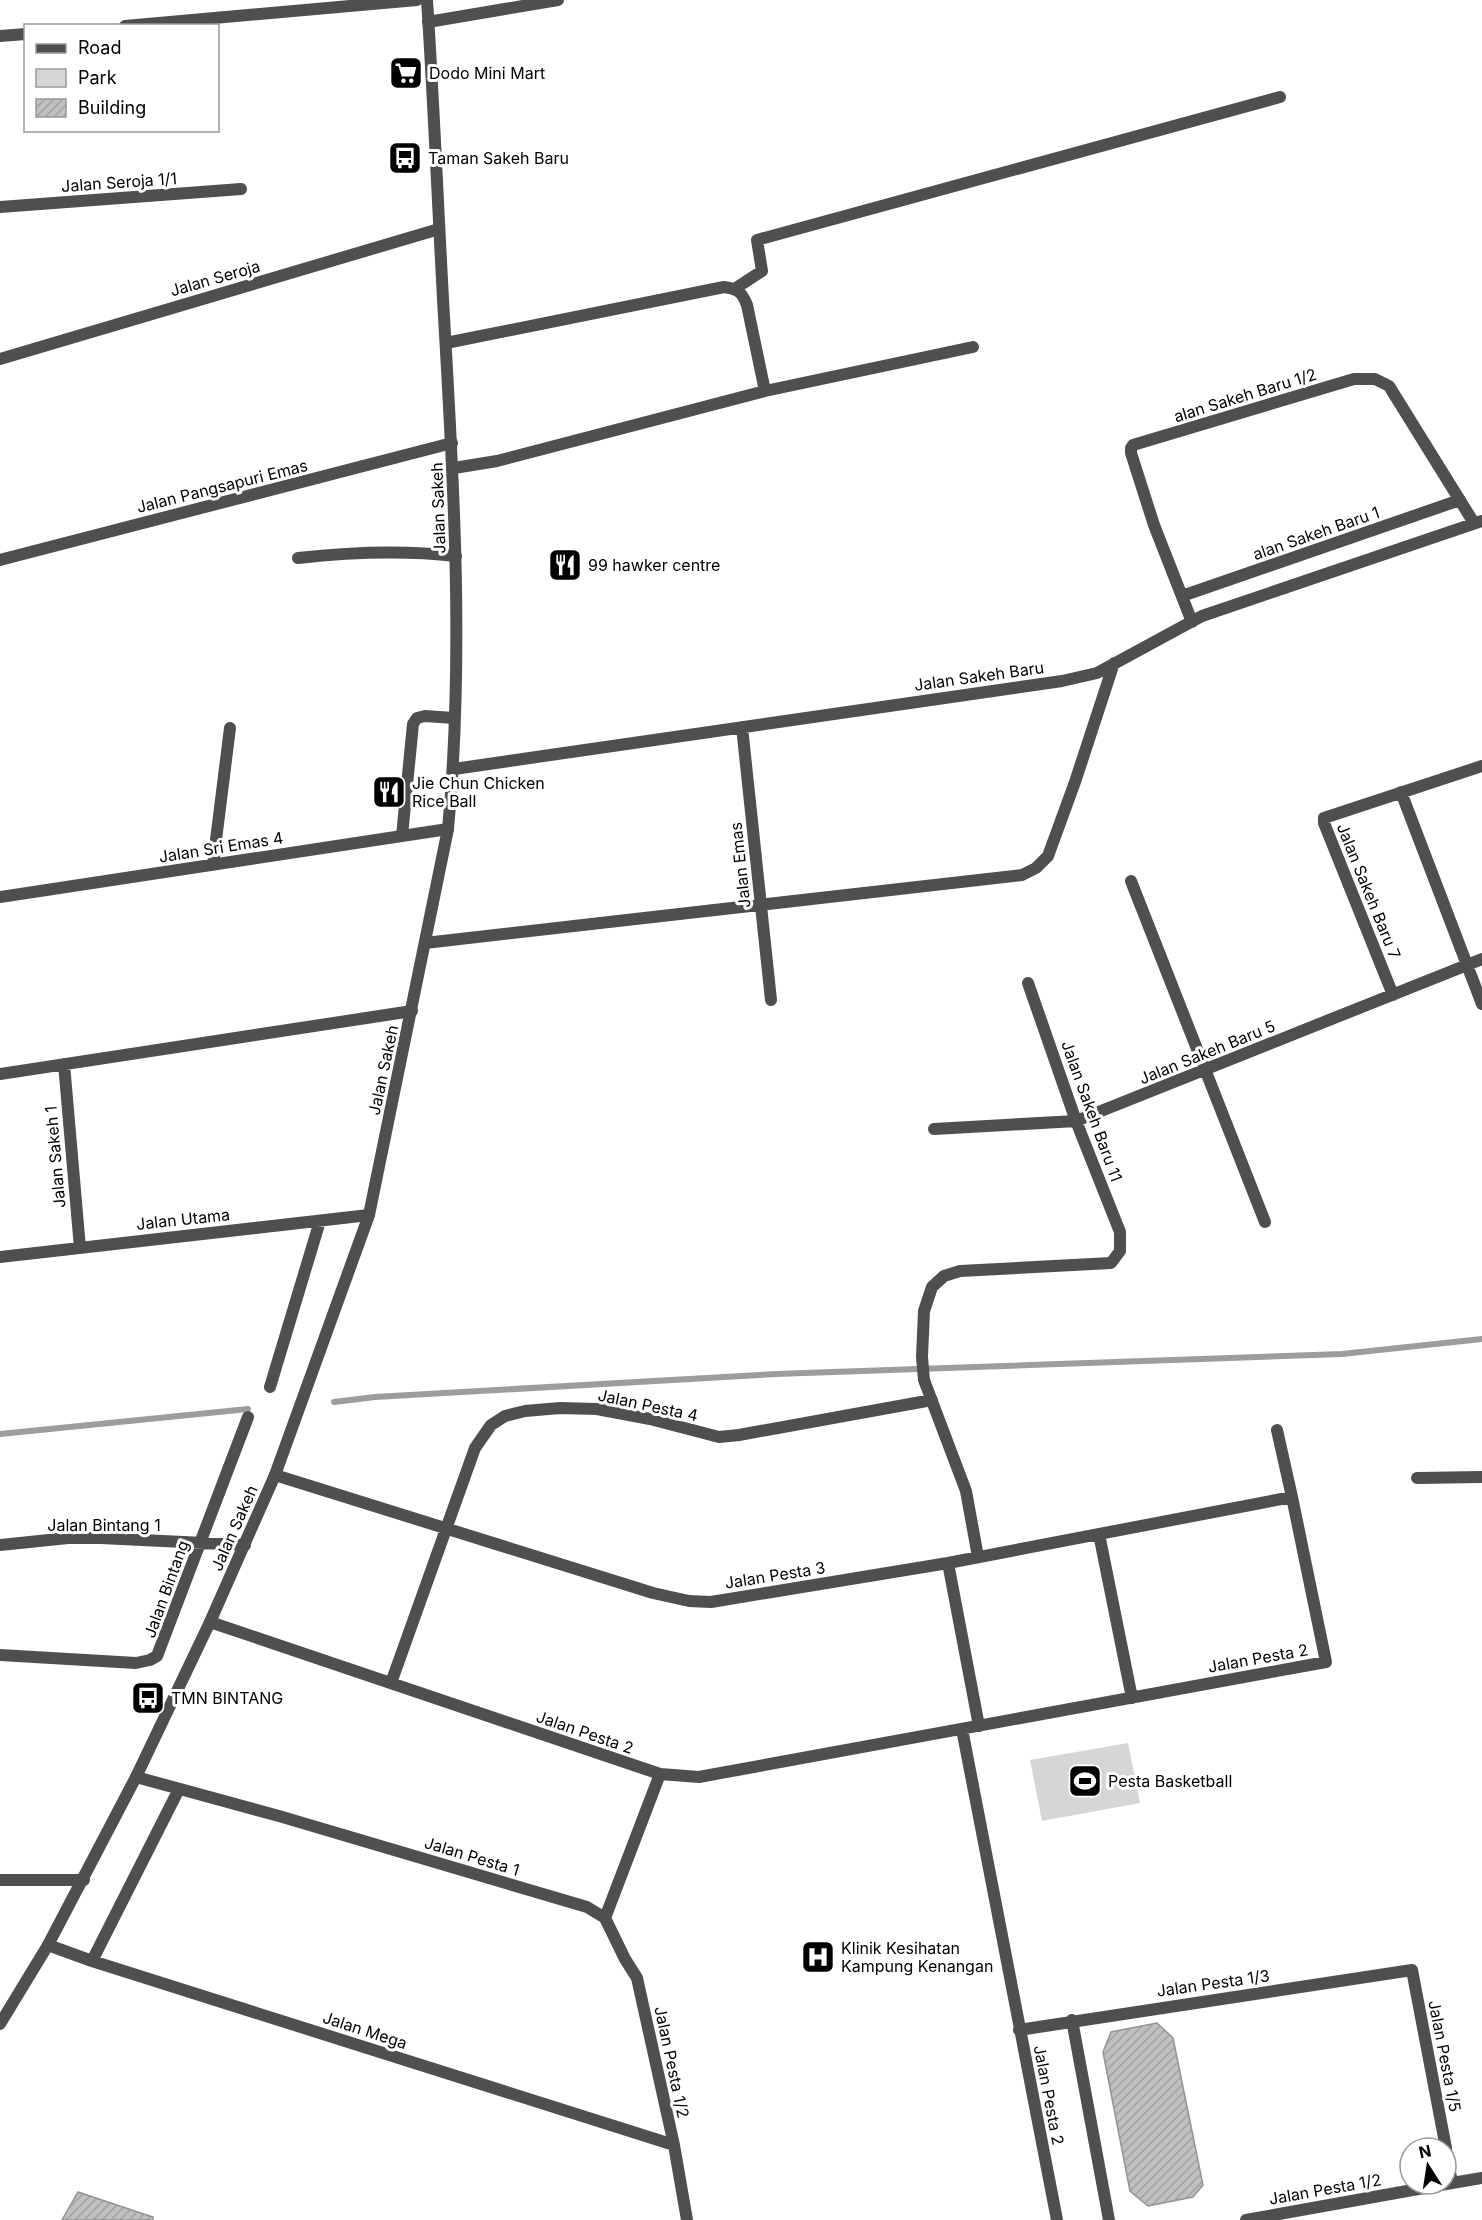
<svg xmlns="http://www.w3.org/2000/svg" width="1482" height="2220" font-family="Inter,sans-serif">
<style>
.park{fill:#d6d6d6}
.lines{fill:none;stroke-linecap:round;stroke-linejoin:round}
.stream{stroke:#9d9d9d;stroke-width:6}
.building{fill:url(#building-hatch);stroke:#939393;stroke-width:1.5}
.minor{stroke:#4f4f4f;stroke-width:12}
.tertiary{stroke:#4f4f4f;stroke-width:12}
.labels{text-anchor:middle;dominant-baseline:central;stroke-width:6;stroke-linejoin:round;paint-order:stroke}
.poi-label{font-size:16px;fill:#000;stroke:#fff;text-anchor:start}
.street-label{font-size:16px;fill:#000;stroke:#fff}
</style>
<defs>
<pattern id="building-hatch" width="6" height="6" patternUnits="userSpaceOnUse" patternTransform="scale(1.5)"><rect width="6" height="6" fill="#bfbfbf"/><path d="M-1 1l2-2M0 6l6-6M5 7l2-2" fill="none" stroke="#a2a2a2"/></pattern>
</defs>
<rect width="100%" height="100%" fill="#fff"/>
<!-- park -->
<path class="park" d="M1128 1743 1140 1803 1042 1821 1030 1760Z"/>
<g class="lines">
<!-- stream -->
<path class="stream" d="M334 1402 375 1397 776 1374 1342 1354 1482 1339
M0 1434 248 1409"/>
</g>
<!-- building -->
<path class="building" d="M1157 2023 1173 2038 1203 2185 1193 2197 1148 2206 1130 2191 1103 2052 1111 2032Z
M78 2192 153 2217V2220H62Z"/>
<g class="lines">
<!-- minor -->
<path class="minor" d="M428 22 558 0
M125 26 417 0
M0 36 26 34
M0 207 241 189
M736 288 762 271 757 240 1280 97
M446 343 724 287C738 289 742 292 747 305L765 391
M0 359 439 229
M454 468 497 461 765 391 973 347
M298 558C351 552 403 550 456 556
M0 560 452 443
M1182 596 1460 500
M1192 622 1154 525 1131 453V448L1133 445 1354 379H1375L1389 386 1474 523
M742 727 771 1000
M454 769 1062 681 1097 673 1202 616 1482 521
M1401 792 1482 1004
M402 836 413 724 417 718 425 716 454 718
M213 864 230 728
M1131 881 1265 1222
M0 897 448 829
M425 943 1022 875 1036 868 1048 856 1075 782 1114 663
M1393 995 1324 823V818L1482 766
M64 1064 80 1248
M0 1074 412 1011
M934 1129 1076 1121 1482 959
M0 1257 369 1215
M270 1387 320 1221
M275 1475 653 1593 689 1601 711 1602 948 1563 1292 1497
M1417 1478 1482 1477
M1099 1534 1132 1698
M0 1545 68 1538H101L245 1545
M978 1557 966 1491 924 1380 922 1357 924 1311 932 1287 944 1276 960 1271 1111 1263 1120 1251V1232L1076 1121 1028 983
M948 1563 979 1726
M210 1622 660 1774 699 1777 1326 1662 1292 1497 1277 1430
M0 1655 136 1663 150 1660 157 1656 248 1417
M391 1683 475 1448 491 1425 505 1416 525 1411 560 1408 597 1409 650 1419 719 1437 739 1435 932 1400
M962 1729 1057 2220
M136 1777 279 1816 587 1907 605 1918
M0 1880H84
M605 1918 625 1959 637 1978 674 2145 687 2220
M605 1918 660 1774
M48 1945 92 1961 674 2145
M92 1961 179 1789
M1072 2020 1109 2220
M1019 2030 1412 1970 1446 2148
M1446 2150 1452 2183
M1446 2184 1482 2178
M1246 2220 1446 2184"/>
<!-- tertiary -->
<path class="tertiary" d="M0 2024 48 1945 136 1777 210 1622 275 1475 369 1215 448 829C464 659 454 487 444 317 438 211 434 106 427 0"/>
</g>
<!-- icons -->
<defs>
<symbol id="supermarket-square" viewBox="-11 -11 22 22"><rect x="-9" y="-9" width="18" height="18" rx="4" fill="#000" stroke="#fff"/><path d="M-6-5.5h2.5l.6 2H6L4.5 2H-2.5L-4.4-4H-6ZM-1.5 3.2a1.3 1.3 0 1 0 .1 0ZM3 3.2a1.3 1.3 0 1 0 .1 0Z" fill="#fff"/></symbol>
<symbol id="bus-square" viewBox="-11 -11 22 22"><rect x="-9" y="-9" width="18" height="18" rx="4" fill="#000" stroke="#fff"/><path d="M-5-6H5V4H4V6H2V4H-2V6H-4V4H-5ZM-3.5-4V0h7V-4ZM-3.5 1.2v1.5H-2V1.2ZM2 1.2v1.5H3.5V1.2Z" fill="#fff"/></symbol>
<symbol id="restaurant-square" viewBox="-11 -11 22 22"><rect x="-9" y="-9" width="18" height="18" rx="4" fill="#000" stroke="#fff"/><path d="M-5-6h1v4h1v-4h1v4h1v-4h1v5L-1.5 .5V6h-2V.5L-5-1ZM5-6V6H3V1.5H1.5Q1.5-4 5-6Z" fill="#fff"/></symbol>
<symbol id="stadium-square" viewBox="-11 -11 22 22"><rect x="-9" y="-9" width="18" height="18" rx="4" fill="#000" stroke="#fff"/><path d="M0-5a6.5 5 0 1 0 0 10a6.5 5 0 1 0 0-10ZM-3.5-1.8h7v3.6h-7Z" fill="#fff"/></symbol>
<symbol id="hospital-square" viewBox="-11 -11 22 22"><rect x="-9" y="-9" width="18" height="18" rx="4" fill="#000" stroke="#fff"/><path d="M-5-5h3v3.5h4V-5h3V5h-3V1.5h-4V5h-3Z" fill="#fff"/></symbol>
</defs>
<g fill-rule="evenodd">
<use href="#supermarket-square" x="387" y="54" width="38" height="38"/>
<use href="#bus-square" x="386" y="139" width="38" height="38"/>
<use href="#restaurant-square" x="546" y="546" width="38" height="38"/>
<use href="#restaurant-square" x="370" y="773" width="38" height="38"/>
<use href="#bus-square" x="129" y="1679" width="38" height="38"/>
<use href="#stadium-square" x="1066" y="1762" width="38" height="38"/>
<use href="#hospital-square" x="799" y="1938" width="38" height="38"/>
</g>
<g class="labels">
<!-- poi labels -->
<g class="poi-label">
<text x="429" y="73">Dodo Mini Mart</text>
<text x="428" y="158">Taman Sakeh Baru</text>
<text x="588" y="565">99 hawker centre</text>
<text x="412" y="783">Jie Chun Chicken<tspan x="412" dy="18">Rice Ball</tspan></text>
<text x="171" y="1698">TMN BINTANG</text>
<text x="1108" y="1781">Pesta Basketball</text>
<text x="841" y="1948">Klinik Kesihatan<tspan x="841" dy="18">Kampung Kenangan</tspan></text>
</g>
<!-- street labels -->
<g class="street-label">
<text transform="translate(119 182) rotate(-4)">Jalan Seroja 1/1</text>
<text transform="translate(215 278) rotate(-16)">Jalan Seroja</text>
<text transform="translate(1245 395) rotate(-17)">alan Sakeh Baru 1/2</text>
<text transform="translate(222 486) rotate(-14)">Jalan Pangsapuri Emas</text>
<text transform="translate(438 508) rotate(-92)">Jalan Sakeh</text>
<text transform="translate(1316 533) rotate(-19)">alan Sakeh Baru 1</text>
<text transform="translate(979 676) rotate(-8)">Jalan Sakeh Baru</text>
<text transform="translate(221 847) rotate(-9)">Jalan Sri Emas 4</text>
<text transform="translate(740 865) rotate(-96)">Jalan Emas</text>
<text transform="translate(1369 891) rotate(68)">Jalan Sakeh Baru 7</text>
<text transform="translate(1207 1052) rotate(-22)">Jalan Sakeh Baru 5</text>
<text transform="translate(383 1070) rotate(-78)">Jalan Sakeh</text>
<text transform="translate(1092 1111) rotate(70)">Jalan Sakeh Baru 11</text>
<text transform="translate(55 1157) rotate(-95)">Jalan Sakeh 1</text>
<text transform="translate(183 1219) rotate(-6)">Jalan Utama</text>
<text transform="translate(648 1405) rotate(12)">Jalan Pesta 4</text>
<text x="104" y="1525">Jalan Bintang 1</text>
<text transform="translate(234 1528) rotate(-66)">Jalan Sakeh</text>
<text transform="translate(775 1575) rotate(-9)">Jalan Pesta 3</text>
<text transform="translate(166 1589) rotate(-70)">Jalan Bintang</text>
<text transform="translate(1258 1658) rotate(-10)">Jalan Pesta 2</text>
<text transform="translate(585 1732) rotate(19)">Jalan Pesta 2</text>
<text transform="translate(472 1856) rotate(17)">Jalan Pesta 1</text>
<text transform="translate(1213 1983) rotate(-8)">Jalan Pesta 1/3</text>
<text transform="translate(365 2030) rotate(18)">Jalan Mega</text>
<text transform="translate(1445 2056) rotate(79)">Jalan Pesta 1/5</text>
<text transform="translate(672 2062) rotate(78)">Jalan Pesta 1/2</text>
<text transform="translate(1049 2095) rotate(79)">Jalan Pesta 2</text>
<text transform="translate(1325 2189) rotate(-10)">Jalan Pesta 1/2</text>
</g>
</g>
<!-- legend -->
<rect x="24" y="24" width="195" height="108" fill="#ffffff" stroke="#999999" stroke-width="1.5"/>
<rect x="36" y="44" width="30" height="9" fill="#4f4f4f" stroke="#999999" stroke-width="1.5"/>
<text x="78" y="54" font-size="18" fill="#000000">Road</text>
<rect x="36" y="69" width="30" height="18" fill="#d6d6d6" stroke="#999999" stroke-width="1.5"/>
<text x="78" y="84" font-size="18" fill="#000000">Park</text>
<rect x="36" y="99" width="30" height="18" fill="url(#building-hatch)" stroke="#999999" stroke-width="1.5"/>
<text x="78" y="114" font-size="18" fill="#000000">Building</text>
<!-- north arrow -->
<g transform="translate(1428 2166) rotate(348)"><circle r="28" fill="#ffffff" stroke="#999999" stroke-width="1.5"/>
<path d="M0-4.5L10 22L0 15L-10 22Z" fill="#000000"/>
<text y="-9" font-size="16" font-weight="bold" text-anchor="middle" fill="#000000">N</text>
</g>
</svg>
